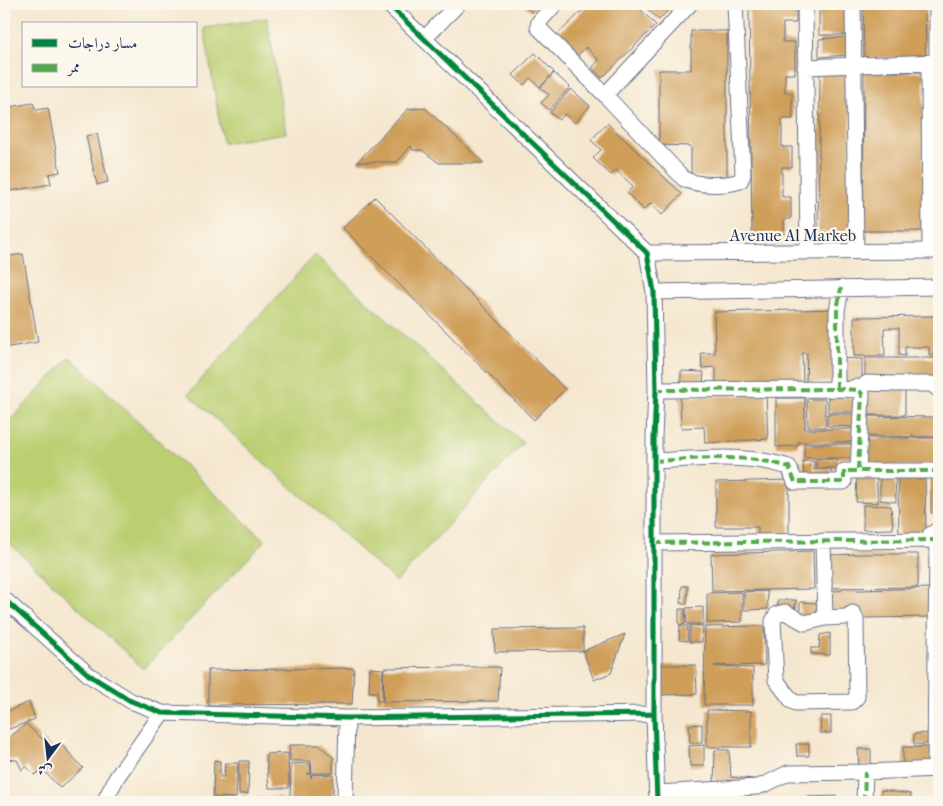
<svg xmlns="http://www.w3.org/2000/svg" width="943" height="806" font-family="'IM FELL French Canon',Amiri,serif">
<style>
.green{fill:#bbcf72;stroke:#6b7f68}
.building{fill:#cf9e59}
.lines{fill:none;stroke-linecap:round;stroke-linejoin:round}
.street-casing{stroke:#676f86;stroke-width:17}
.street{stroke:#fff;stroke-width:15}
.quiet{stroke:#52ab49;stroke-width:4;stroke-dasharray:8 4;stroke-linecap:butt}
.cycleway-casing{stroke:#fbf7ec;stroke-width:8}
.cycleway{stroke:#00873e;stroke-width:5}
.labels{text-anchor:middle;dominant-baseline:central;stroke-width:4.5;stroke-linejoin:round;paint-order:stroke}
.street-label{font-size:16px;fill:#1b2f5e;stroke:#fbf7ec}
</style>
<rect width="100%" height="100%" fill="#fbf7ec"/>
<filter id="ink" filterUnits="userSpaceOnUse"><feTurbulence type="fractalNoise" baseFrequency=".02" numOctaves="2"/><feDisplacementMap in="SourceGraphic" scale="10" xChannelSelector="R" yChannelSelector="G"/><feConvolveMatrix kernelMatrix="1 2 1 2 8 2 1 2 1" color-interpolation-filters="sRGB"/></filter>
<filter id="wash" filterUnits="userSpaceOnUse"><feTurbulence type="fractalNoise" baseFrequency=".0096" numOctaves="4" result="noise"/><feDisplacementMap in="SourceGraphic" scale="20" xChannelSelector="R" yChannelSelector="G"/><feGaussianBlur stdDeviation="1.12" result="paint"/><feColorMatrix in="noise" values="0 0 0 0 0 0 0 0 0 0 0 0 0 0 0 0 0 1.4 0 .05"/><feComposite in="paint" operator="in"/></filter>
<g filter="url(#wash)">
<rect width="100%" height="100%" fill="#f5e7cf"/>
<!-- green -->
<path class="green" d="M267 18 286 133 223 143 204 28Z
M315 255 523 443 396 582 188 394Z
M70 357 265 541 143 669 4 538V427Z"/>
<g id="blocks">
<!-- building -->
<path class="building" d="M522 4H539L531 12Z
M589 4H635L656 25 602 78 592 68 599 60 586 47 577 56 556 36Z
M642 4H674L659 20Z
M749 4H796V23H783V42H795V74H785V93H792L793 119H782V147H792V167H782V197H791V219H784V234H752Z
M819 4H847L846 35H819Z
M863 4H925L926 57 864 58Z
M691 31H727V178L691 177V146L659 145V70H691Z
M847 37 848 55 819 57V39Z
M535 53 554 72 540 87 530 78 524 85 513 75Z
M820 72H851L850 233 818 232Z
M864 72H924L923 231H863Z
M554 73 570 87 549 110 541 103 549 95 540 88Z
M571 89 590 106 575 123 565 114 559 120 550 112Z
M33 103 36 110 48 108 60 172 49 174 51 184 4 192V108Z
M425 108 484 163H439L422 150H413L411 146 397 162H357L408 109Z
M607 123 682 194 662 215 651 203 644 210 627 193 633 186 616 170 611 175 593 158 601 150 591 140Z
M97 134 108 182 97 185 86 136Z
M375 197 565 389 534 420 343 228Z
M23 254 38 342 4 348V257Z
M835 309 836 382 806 383 807 353H802L803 383 716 385V367L702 368 701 353H715L714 312Z
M939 316 938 355H929V347H905V356L899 355V328H884L885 356H854V317Z
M839 358 862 359V385H838Z
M865 358H938V379L865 378Z
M681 371 704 372 703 384H681Z
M866 387 905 388V415H865Z
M766 394 768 439 705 443 704 427 681 428 680 397Z
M828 397H858V412H828Z
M776 398H805V429H854V442H798V446L776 447Z
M807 399H825V427H808Z
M827 414H858L857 427 827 426Z
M865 416 936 417V437L865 436Z
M863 438H937V466H863Z
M804 444H852V458H804Z
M816 459H837V468H816Z
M803 461H814V470L831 469 832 478 804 479Z
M895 472 896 502 880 500V474Z
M857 473H876L878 503 856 502Z
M931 473 939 474V513H931Z
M925 476 926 538 899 539 898 477Z
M789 480V535H758V527H716V482Z
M863 505 891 506 893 529 863 530Z
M813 551 814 589 712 591 711 554Z
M863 554H918V587L828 588 827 555Z
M682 586H688L687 604H681Z
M930 588 932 617 860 618 861 609 829 611 828 591Z
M767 591 768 609 744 610V592Z
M742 592V622L707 623V593Z
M778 600H796L795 610H778Z
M800 602 818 603 817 618 800 617Z
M703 607V624H687L686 608Z
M679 609H685V624L679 625Z
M690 625 703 626 702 642H689Z
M680 626H688L687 641 679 640Z
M764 626 765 665 714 666 753 668V705H704L705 627Z
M583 628V651L495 652 494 629Z
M830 633V655L811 654V648H819L820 635Z
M625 634 611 673 594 680 583 651Z
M658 665H696L697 694 659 695Z
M453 667H500L498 701 383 702 384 668Z
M354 668 352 704 208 705V670Z
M370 668 383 669 382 701H377V692H369Z
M29 702 35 719 4 731V713Z
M707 710 751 711V747H707Z
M821 716H831V733H820Z
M26 724 53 749 60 743 83 768 60 788 43 770 34 775 26 766 22 770 17 760 4 759V742Z
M702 724V743H690L689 725Z
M933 733V744H914V734Z
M796 744H809V756H797Z
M289 745H319L333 757V773H312L311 761H290Z
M704 745V766H690L689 746Z
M903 747H933V765H903Z
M858 749H871V766H859Z
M715 750H729L731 777 754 779V785H714Z
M288 753 289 788H269L266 754Z
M214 760 220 761V777H224L225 763H238L236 798 213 797Z
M239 761H249L248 794H239Z
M310 763 311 773 307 774H311V778L312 774 333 775V802H290L291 764Z
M881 790 911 794V800L900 799V802H881Z
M837 796 838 802H807V797Z
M281 797 282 802H243V798Z"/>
</g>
</g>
<g filter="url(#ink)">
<use href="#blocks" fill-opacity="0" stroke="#676f86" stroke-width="1"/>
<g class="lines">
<defs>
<path id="street" d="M388 4 647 253 654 292 656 390 654 438V714L657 802
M555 4 539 22 538 27 605 95 684 179C697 186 726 186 740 181L743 175 735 4
M805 4 808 252
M853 4 856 252
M937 4V62
M424 39 458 4
M929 63 930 251
M805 67 938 62
M605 95 690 4
M647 253 939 251
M654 292 939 287
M837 389V311L841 288
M851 389 855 387 860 389 867 383 894 384H932L939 390
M656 390 837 389 859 390 862 394 858 469
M654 461C699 459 745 453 789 467L795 482H844V471H939
M823 541 825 618 805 623 785 612 777 614 773 621 776 680 792 701 796 703 852 702 857 697 856 619 853 613 846 617 825 618
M654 543 937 540
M4 599 89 675 131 701 162 713 347 718 654 714
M935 769 937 540 930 535 939 529
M657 793 757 787 766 784 788 773 865 772 939 769
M104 802 117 777 162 713
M345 802 347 718
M864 802 865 772"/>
</defs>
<!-- street casing -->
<use href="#street" class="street-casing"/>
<!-- street -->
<use href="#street" class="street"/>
<!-- quiet -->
<path class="quiet" d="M837 389V311L841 288
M656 390 837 389 859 390 862 394 858 469
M654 461C699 459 745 453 789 467L795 482H844V471H939
M654 543 937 540
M864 802 865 772"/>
<defs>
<path id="cycleway" d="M388 4 647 253 654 292 656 390 654 438V714L657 802
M4 599 89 675 131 701 162 713 347 718 654 714"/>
</defs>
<!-- cycleway casing -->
<use href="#cycleway" class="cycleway-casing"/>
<!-- cycleway -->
<use href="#cycleway" class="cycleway"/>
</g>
</g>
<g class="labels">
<!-- street labels -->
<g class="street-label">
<text x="793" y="235">Avenue Al Markeb</text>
</g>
</g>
<!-- margin -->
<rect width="943" height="806" fill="none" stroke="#fbf7ec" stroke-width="20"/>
<!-- legend -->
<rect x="22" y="22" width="175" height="65" fill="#fbf7ec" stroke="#a1a7b3"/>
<rect x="32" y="39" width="25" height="8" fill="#00873e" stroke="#a1a7b3"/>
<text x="68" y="48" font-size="15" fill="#1b2f5e">مسار دراجات</text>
<rect x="32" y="64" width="25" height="8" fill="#52ab49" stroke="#a1a7b3"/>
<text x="68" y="72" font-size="15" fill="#1b2f5e">ممر</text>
<!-- north arrow -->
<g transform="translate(48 758) rotate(195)" stroke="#fbf7ec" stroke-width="4" paint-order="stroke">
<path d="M0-4L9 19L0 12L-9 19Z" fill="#1b2f5e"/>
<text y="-8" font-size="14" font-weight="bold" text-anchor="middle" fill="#1b2f5e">ش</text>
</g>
</svg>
